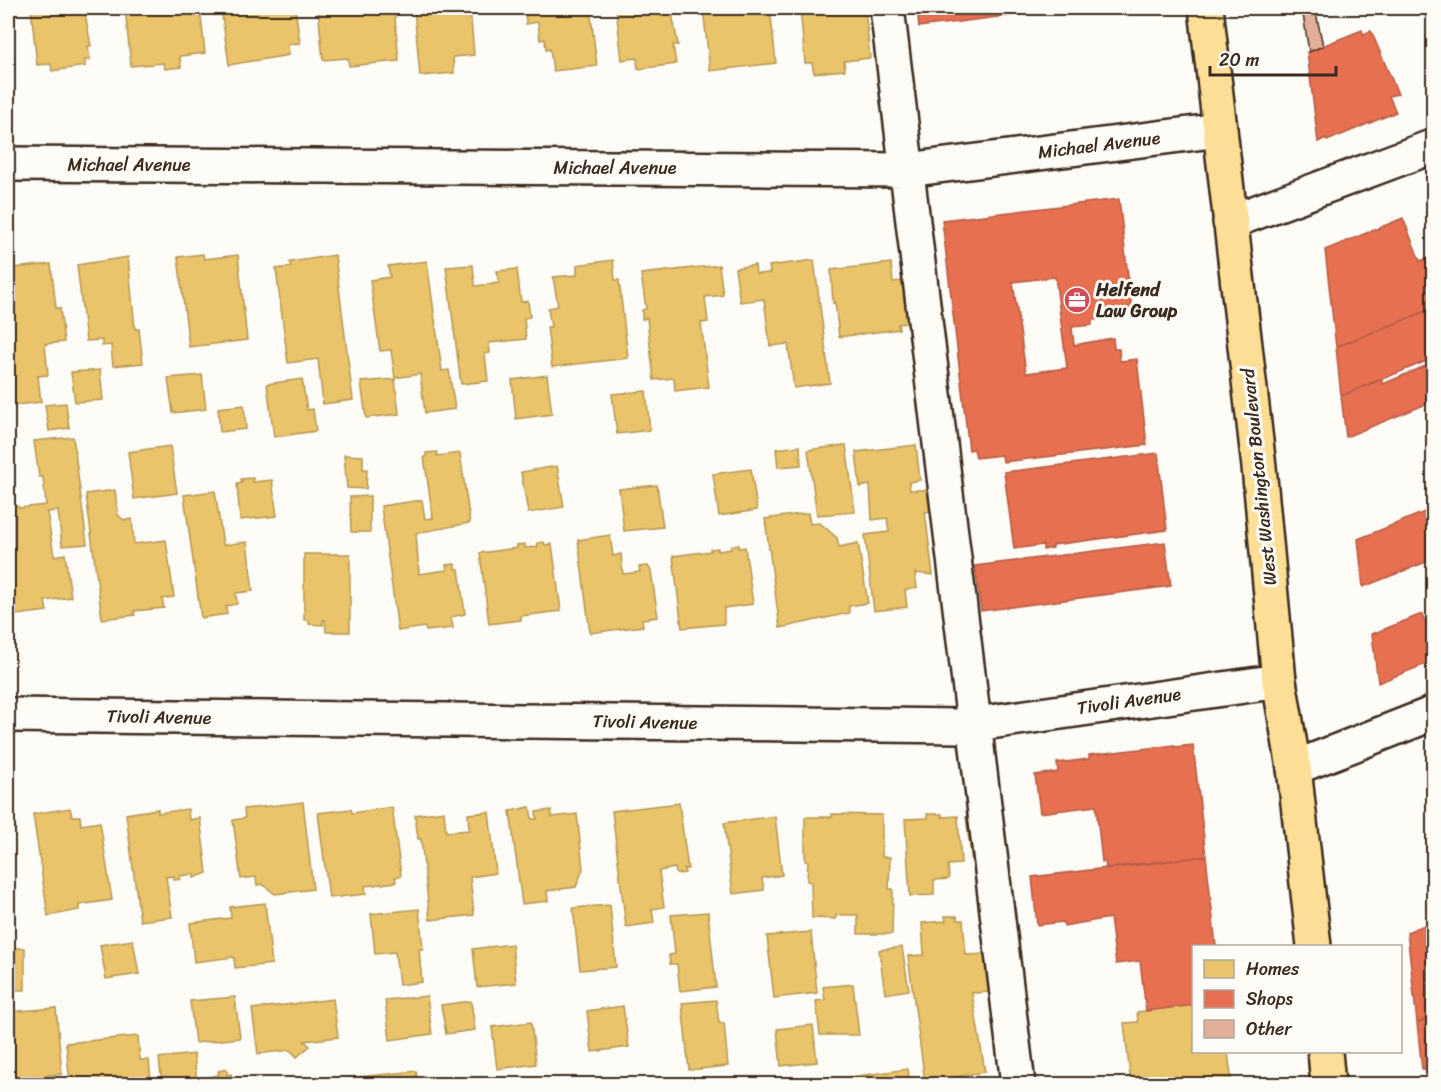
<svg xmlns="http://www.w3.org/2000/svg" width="1441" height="1092" font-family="Sriracha,sans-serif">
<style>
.homes{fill:#e9c46a;stroke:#b59653;stroke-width:1.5}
.shops{fill:#e76f51;stroke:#b35a42;stroke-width:1.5;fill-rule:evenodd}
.building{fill:#e4af98;stroke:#3b2a1e;stroke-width:1.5}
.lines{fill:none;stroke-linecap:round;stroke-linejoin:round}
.minor-casing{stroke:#3b2a1e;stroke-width:38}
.major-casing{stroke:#3b2a1e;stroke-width:38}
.minor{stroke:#fdfcf7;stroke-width:33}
.major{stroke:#fdde96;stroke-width:33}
.labels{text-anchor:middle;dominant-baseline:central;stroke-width:6;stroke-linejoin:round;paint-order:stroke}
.street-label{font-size:18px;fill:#3b2a1e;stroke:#fdfcf7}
.poi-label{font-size:18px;font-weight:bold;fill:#3b2a1e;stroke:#fdfcf7;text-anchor:start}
</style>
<rect width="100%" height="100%" fill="#fdfcf7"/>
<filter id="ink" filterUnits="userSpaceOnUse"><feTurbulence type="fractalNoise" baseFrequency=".0167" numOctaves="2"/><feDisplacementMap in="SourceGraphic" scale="12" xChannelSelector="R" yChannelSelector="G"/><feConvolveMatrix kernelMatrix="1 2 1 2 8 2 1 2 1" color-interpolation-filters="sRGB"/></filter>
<g filter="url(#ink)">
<!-- homes -->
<path class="homes" d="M31 8H84L91 46H88L90 60H85V66L52 71 51 64 37 65Z
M125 8H200L205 53 180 56 181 67 165 69 163 63 131 66Z
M221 8H295L300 43 288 44 289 55 229 65Z
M318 8H394L399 61 349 66 348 58 323 60Z
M414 8H470L474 55 453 57 454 73 420 76Z
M525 8H590L597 66 553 71 550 49 546 50 545 39 540 40 538 22 526 24Z
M616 8H671L678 45H673L676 64 638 69 637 58 622 60Z
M703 8H770L776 63 710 71Z
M800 8H865L870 58 844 61 845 70 814 73 812 63H805Z
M203 254 204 259 238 255 247 340 189 347 178 257Z
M335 255 353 400 323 404 318 359 288 363 276 269 291 267 290 262Z
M128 257 135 329H139L143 363 113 366 111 345 102 346V340L86 341 77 265Z
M613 260 615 280H619L628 358 552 367 547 327H551L548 308 558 306 553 277 577 275V265Z
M814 260 830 383 794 388 788 344 770 346 764 299 740 302 735 268 755 265 756 274 770 273 769 266Z
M427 261 442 371 449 370 455 409 425 413 420 374 395 378 391 350 380 351 370 280 390 277 388 266Z
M891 263 893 282 909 280 914 322 898 324 899 329 839 337 835 302 833 303 831 270Z
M51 264 56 308H60L64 342 45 344 48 375 38 376 41 402 8 406V277L15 276 14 268Z
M473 265 475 286 499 283 497 271 517 269 521 302 528 301 530 317 524 318 526 339 489 343 490 353 485 354 488 381 461 384 446 267Z
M719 265 723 295 705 297 708 322 701 323 709 387 675 391 674 378 654 380 647 318 642 319V310L646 309 641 274Z
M100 370 103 400 75 402 71 372Z
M202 375 206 409 173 413 168 378Z
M547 375 552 414 516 419 512 380Z
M302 379 307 410 313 409 316 431 274 437 267 384Z
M395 379 399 414 366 418 361 382Z
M646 391 650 430 617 434 612 394Z
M66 403 69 428 49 431 45 405Z
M244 405 246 429 220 432 218 408Z
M73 437 87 544 62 546 58 511 47 512 54 556 65 554 71 597 45 601 47 611 8 616V504L13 503 20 508 46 505 43 477H39L34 441Z
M846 445 855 512 817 515 808 450Z
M916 445 920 480 909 482 910 490H929L932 511 925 512 933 575 915 573 917 588 905 590 907 607 874 611 865 535 889 532 887 518 872 520 870 485 860 487 856 452Z
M170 446 177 493 134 499 128 452Z
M800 446 801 465 778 467 776 449Z
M437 452V456L460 453 470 523 416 533 419 574 447 570 446 565 455 564V569H459L465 614 451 617 453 628 426 631 425 627 398 631 381 506 422 500 425 519 433 518 424 457H426V453Z
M344 455 363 456V469H367L366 489 347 488Z
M557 466 564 507 528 513 521 472Z
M751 469 757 510 719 516 713 474Z
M253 478V482L272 480 277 516 240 520 237 484 242 483 241 479Z
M657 485 663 527 624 531 619 489Z
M115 490 118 515 124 520 132 519 134 544 166 540 174 597 162 599 164 608 134 611 135 615 102 619 86 494Z
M215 491 223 545 247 542 253 591 236 593 237 604 226 606 227 614 201 618 184 495Z
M370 496V532H351L350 497Z
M808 513 810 524 820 523 837 538 839 547 858 543 868 603 849 606V613L780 628 765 519Z
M610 535 613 556 621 554 623 574 640 572 639 567 648 566 651 571 658 617 642 619 643 626 590 633 578 540Z
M544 542 545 545 552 544 561 611 521 616V620L489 624 480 553 517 548V545L525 544V548L538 547 537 543Z
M739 545 738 548 745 547 753 604 724 608V624L682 628 673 556 711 551 710 549 718 548V551L731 549V546Z
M304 554H350V632H326L325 620H323V625L309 624V620H304Z
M303 802 313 889 275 894 262 884 257 885 256 877 241 879 233 820 245 818 244 809Z
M679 803 688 869H684L685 873 676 874 675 868 659 871 664 907 652 909 654 923 626 927 612 811Z
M392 807 401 876 395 877 396 882 365 886 366 894 329 898 318 813 351 809 352 813Z
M530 807 532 819H537L536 812 551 810 552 817 577 814 583 869 576 887 547 891 548 901 522 904 510 811Z
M70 808 72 816H80L81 825 100 822 112 900 79 905V910L48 916 33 814Z
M158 809V813L188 809 189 820 200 818 207 873 194 878V874L180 876V879L174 880V876L166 877 172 917 140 921 126 814Z
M444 811 446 832 469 830 468 814 489 812 496 873 470 877 474 915 430 920 421 839H418L415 815Z
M832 814 882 815V857H890L889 889H893L892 934H858V915H836V919L812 918 811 882 807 881 808 861H805V817H832Z
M927 814H942V817L958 816 961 864 948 865 949 879 934 880V895L910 896 905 819 928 818Z
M977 815 983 863 972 864 966 817Z
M775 816 782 875 762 878 764 890 733 894 724 823Z
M265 903 272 964 235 968 234 957 194 962 190 923 231 918 230 907Z
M610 905 616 967 580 970 573 908Z
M419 909 423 949H419L422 982 399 985 395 952 375 954 371 914Z
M708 912 716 987 680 991 677 964H670L669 955 675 954 671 915Z
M945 916H957L958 920H963L966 955 988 954 991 992 972 993 985 1072 925 1082 908 956 924 955 922 923 946 921Z
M811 932 817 993 774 998 767 936Z
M133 940 139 974 106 979 100 945Z
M512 944 516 983 477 987 473 949Z
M902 947 909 990 885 994 879 950Z
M8 948H25V990H8Z
M853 984 859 1035H820L816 1001 825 1000 823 987Z
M427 996 432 1034 390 1040 385 1000Z
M235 997 240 1038 195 1043 190 1001Z
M333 999 338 1037 304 1041 310 1046 297 1057 290 1050 258 1054 252 1009Z
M716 1000 719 1023H724L728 1066 689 1070 682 1003Z
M471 1001 475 1030 446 1034 441 1005Z
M1194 1005V1052H1228L1232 1084H1131L1124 1023 1138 1022 1137 1012Z
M623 1006 629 1047 592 1052 587 1011Z
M56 1008 62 1074 8 1079V1012Z
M531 1022 536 1064 497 1069 492 1027Z
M813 1025 817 1062 781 1066 777 1029Z
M138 1036 140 1060H149L151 1079 143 1080V1084H70L66 1043Z
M194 1054 197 1084H162L159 1058Z
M227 1069V1075L231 1074 233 1084H208L207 1077 219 1075 218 1071Z
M908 1069 910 1084H844L843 1078Z
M416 1071 418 1084H351L350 1078Z
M323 1078 324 1084H268Z"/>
<!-- shops -->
<path class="shops" d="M917 8H1072L919 27Z
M1362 30 1363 34 1371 31 1398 94 1389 96 1396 112 1327 141 1326 138 1318 142 1307 52Z
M1119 199 1132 310 1110 312V318L1092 320V325L1072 327 1074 345 1113 338 1114 349H1119L1120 361 1137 359 1147 445 1003 462 1002 455 976 458 974 449 969 450 942 220ZM1055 277 1067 368 1026 373 1013 282Z
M1403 218 1420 261 1428 258 1434 271V308L1336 347 1325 250Z
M1434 308V358L1341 396 1336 347Z
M1430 364 1434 373V401L1346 437 1341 396 1381 379 1383 384Z
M1158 453 1167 530 1053 545V548L1043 550V545L1014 549 1004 472Z
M1434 508V559L1363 587 1358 539Z
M1165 542 1171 586 981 611 975 566Z
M1422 614 1434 641V661L1378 683 1372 634Z
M1174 745V747L1193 745 1206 856 1106 869 1105 862H1102L1096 806 1040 813 1035 775 1058 772 1057 763 1089 759V755Z
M1206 856 1216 946H1194V1005L1146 1011 1140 961 1116 964 1110 918 1064 926 1063 922 1037 925 1032 877Z
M1434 921V1016L1417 1023 1407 932Z
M1434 1016V1065L1422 1070 1417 1023Z
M1434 1074V1084H1427L1426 1077Z"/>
<!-- building -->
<path class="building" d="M1302 8H1315L1323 46 1309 52Z"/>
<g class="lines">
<defs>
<path id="minor" d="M887 8 1018 1084
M8 164 907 170 1220 130
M1230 222 1434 146
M8 715 962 726 1279 681
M1294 768 1434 713"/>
<path id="major" d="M1206 8 1259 467 1279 681 1294 768 1314 946
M1325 1052 1328 1084"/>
</defs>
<!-- minor casing -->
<use href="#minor" class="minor-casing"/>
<!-- major casing -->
<use href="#major" class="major-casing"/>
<!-- minor -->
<use href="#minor" class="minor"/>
<!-- major -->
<use href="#major" class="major"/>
</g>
</g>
<!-- icons -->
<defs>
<symbol id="office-disc" viewBox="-11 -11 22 22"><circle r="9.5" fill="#d1495b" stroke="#fdfcf7"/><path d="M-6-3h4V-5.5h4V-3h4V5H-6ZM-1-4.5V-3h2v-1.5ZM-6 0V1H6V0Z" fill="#fff"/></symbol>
</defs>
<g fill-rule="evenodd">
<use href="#office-disc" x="1062" y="285" width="30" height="30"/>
</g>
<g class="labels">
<!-- street labels -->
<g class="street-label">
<text transform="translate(1099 145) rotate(-7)">Michael Avenue</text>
<text x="129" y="165">Michael Avenue</text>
<text x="615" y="168">Michael Avenue</text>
<text transform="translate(1259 477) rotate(-96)">West Washington Boulevard</text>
<text transform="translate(1129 701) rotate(-8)">Tivoli Avenue</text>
<text transform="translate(159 717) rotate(1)">Tivoli Avenue</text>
<text transform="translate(645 722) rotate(1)">Tivoli Avenue</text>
</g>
<!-- poi labels -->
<g class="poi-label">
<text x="1096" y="290">Helfend<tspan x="1096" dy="21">Law Group</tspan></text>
</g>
</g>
<!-- margin -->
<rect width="1441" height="1092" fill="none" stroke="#fdfcf7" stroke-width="30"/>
<rect x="15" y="15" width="1411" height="1062" fill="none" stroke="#3b2a1e" stroke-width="2" filter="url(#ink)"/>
<!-- legend -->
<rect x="1192" y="945" width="210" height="108" fill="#fdfcf7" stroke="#afa8a0" stroke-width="1.5"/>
<rect x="1204" y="960" width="30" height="18" fill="#e9c46a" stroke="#afa8a0" stroke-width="1.5"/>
<text x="1246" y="975" font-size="18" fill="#3b2a1e">Homes</text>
<rect x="1204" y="990" width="30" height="18" fill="#e76f51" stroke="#afa8a0" stroke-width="1.5"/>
<text x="1246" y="1005" font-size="18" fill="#3b2a1e">Shops</text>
<rect x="1204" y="1020" width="30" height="18" fill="#e4af98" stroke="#afa8a0" stroke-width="1.5"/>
<text x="1246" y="1035" font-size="18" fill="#3b2a1e">Other</text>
<!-- scale -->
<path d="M1210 66v9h126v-9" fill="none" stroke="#3b2a1e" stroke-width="3"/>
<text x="1219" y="66" font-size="18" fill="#3b2a1e" stroke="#fdfcf7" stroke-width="4.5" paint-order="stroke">20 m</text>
</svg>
